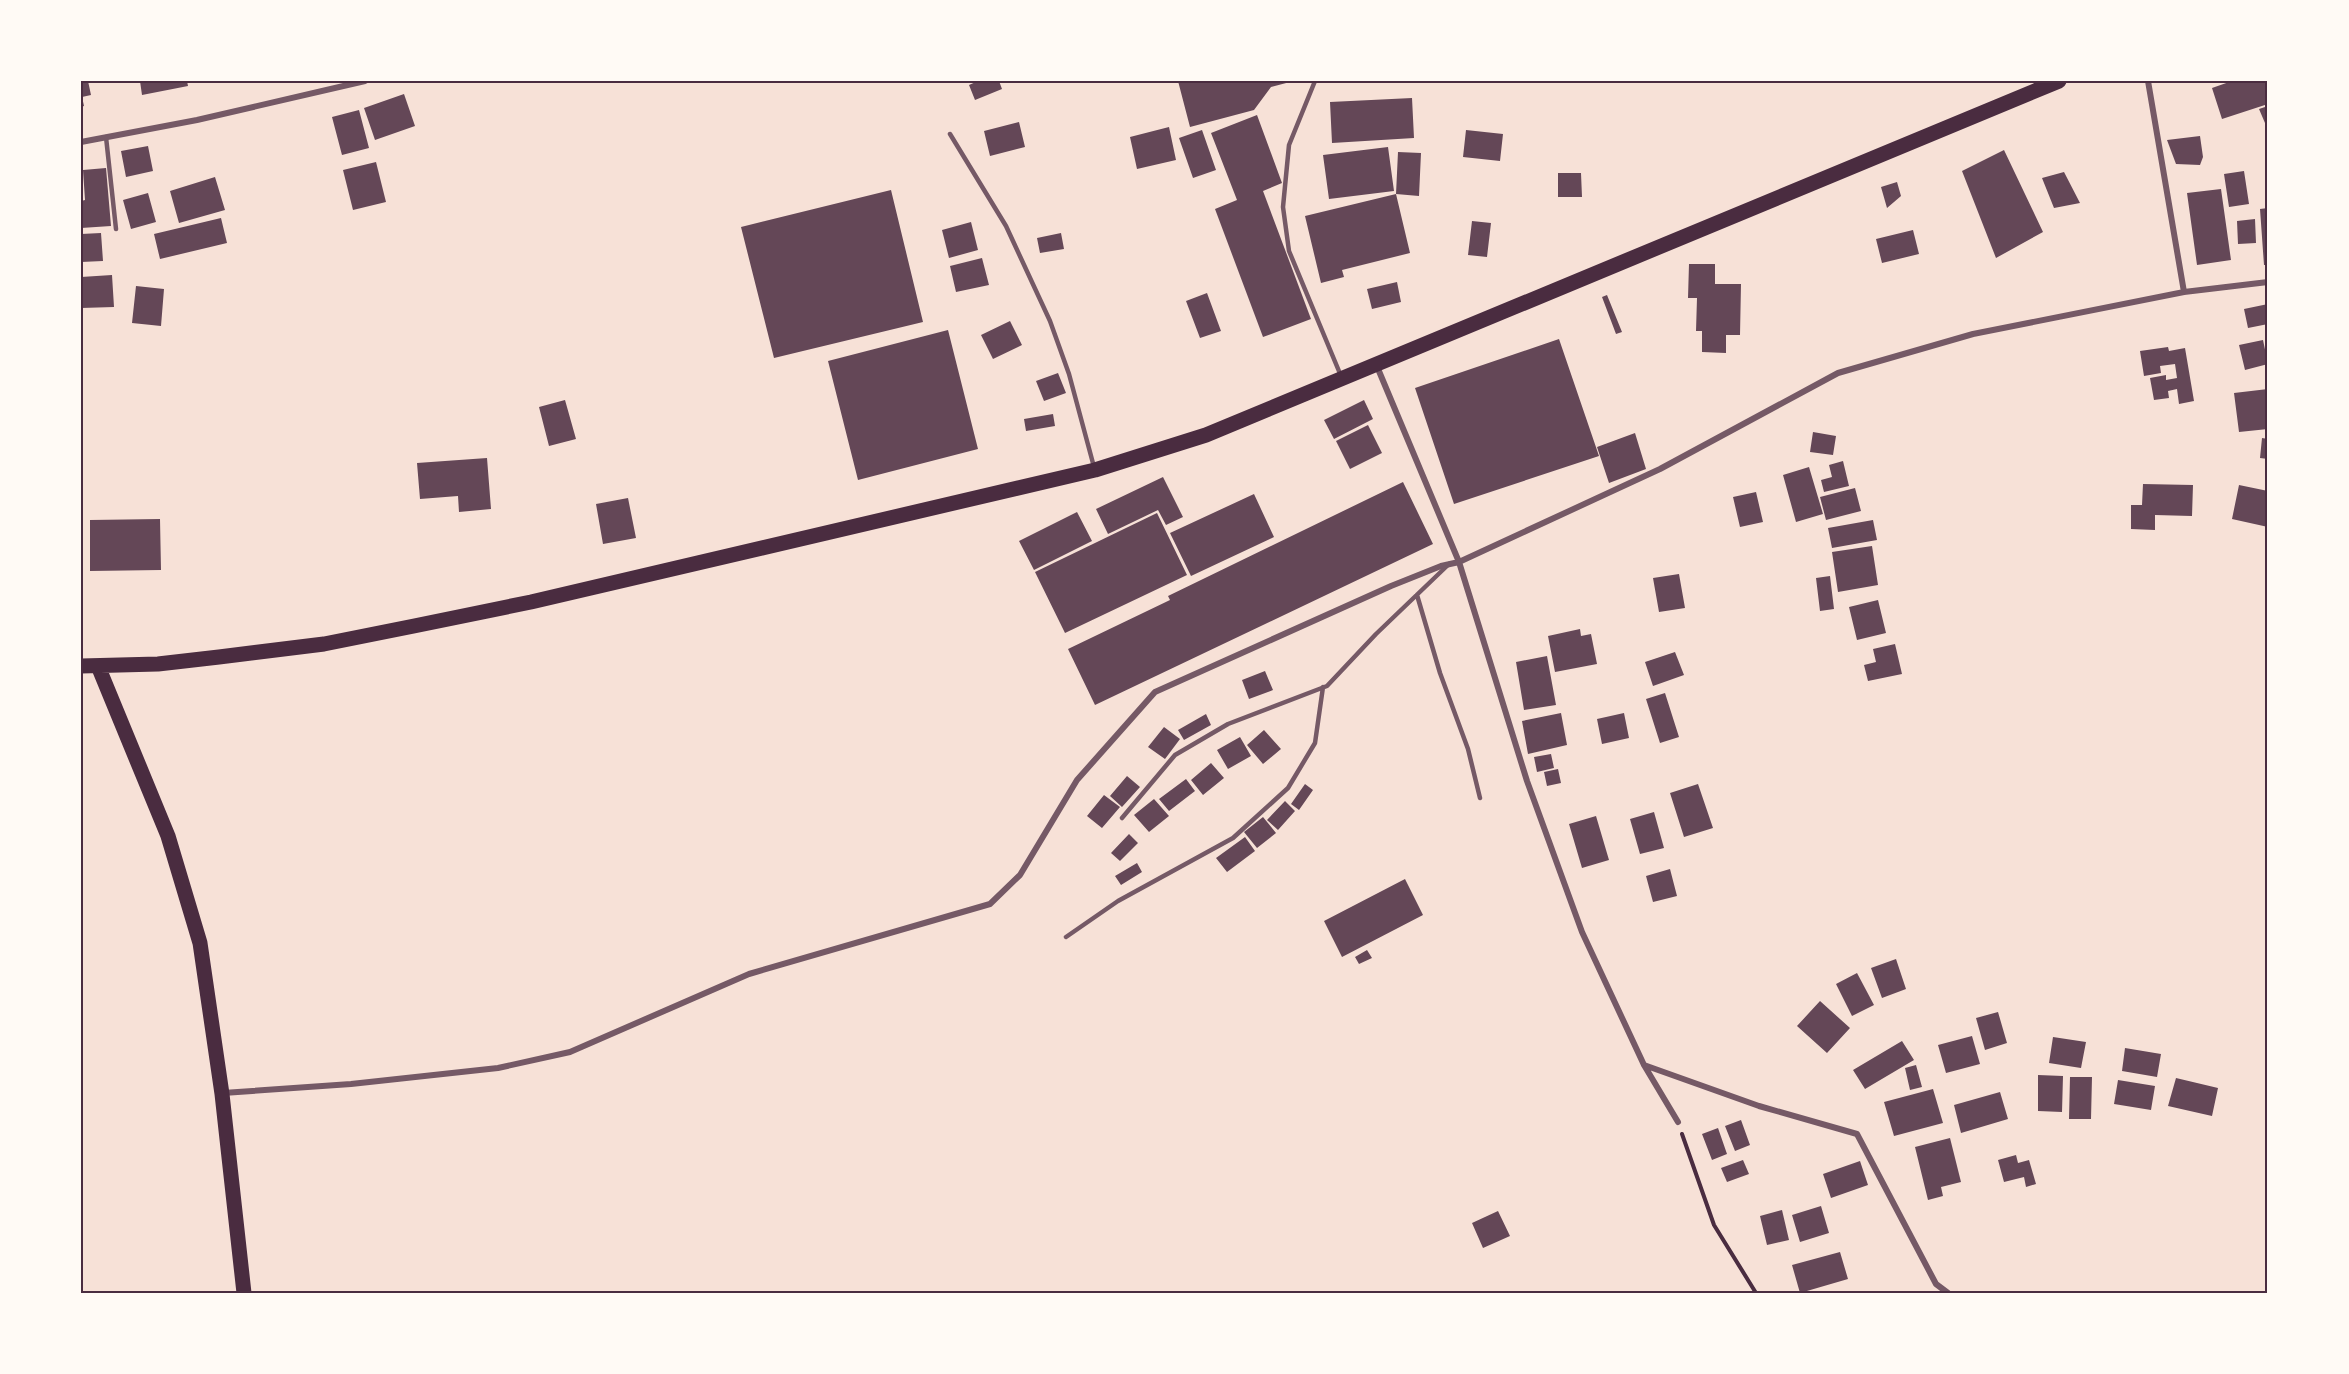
<svg xmlns="http://www.w3.org/2000/svg" width="2349" height="1374" font-family="Arial,sans-serif">
<style>
.building{fill:#644757}
.lines{fill:none;stroke-linecap:round;stroke-linejoin:round}
.path{stroke:#4a2c40;stroke-width:4}
.service{stroke:#755966;stroke-width:4.5}
.minor{stroke:#755966;stroke-width:6}
.primary{stroke:#4a2c40;stroke-width:15}
.neatline{fill:none;stroke:#4a2c40;stroke-width:2}
</style>
<rect width="100%" height="100%" fill="#f7e1d7"/>
<!-- building -->
<path class="building" d="M81 81H88L91 95 82 97 84 106 81 107Z
M140 81H187L188 86 142 95Z
M978 81H999L1002 89 975 100 969 85Z
M1178 81H1290V82L1271 87 1254 110 1190 127Z
M2232 81H2268V104L2222 119 2212 88Z
M404 94 415 126 375 140 364 108Z
M1412 98 1414 138 1332 143 1330 102Z
M2268 106V130L2259 109Z
M359 110 369 148 342 155 332 117Z
M1257 115 1282 183 1263 191 1311 319 1263 337 1215 209 1237 200 1211 133Z
M1019 122 1025 147 990 156 984 131Z
M1169 127 1176 160 1137 169 1130 137Z
M1202 130 1216 170 1193 178 1179 138Z
M1466 130 1503 134 1500 161 1463 157Z
M2200 136 2203 157 2200 165 2176 164 2167 140Z
M148 146 153 171 126 177 121 151Z
M1388 147 1394 191 1329 199 1323 155Z
M2004 150 2043 232 1996 258 1962 171Z
M1398 152 1421 153 1419 196 1396 194Z
M376 162 386 202 353 210 343 170Z
M106 168 111 226 81 228V201L85 200 83 170Z
M2244 171 2249 204 2229 207 2224 174Z
M2064 172 2080 203 2054 208 2042 178Z
M1558 173H1581L1582 197H1558Z
M215 177 225 210 179 223 170 191Z
M1897 182 1901 196 1887 208 1881 187Z
M2221 189 2231 260 2197 265 2187 193Z
M891 190 923 322 774 358 741 227Z
M148 193 156 222 131 229 123 200Z
M1396 194 1410 253 1342 270 1344 277 1321 283 1305 216Z
M2268 208V265H2264L2260 209Z
M221 218 227 243 160 259 154 234Z
M2255 219 2256 243 2238 244 2237 221Z
M1472 221 1491 223 1487 257 1468 255Z
M971 222 978 250 949 258 942 230Z
M1913 230 1919 254 1882 263 1876 239Z
M101 233 103 261 81 262V234Z
M1061 233 1064 249 1040 253 1037 238Z
M982 258 989 285 956 292 950 266Z
M1689 264H1715V284H1741L1740 335H1726V353L1702 352V331H1696L1697 298H1688Z
M112 275 114 307 81 308V277Z
M1397 282 1401 302 1372 309 1367 289Z
M136 286 164 289 161 326 132 323Z
M1207 293 1221 331 1200 338 1186 301Z
M1607 295 1622 332 1616 334 1602 297Z
M2268 304V324L2248 328 2244 309Z
M1010 321 1022 345 993 359 981 335Z
M948 330 978 449 858 480 828 361Z
M1559 339 1599 456 1454 504 1415 388Z
M2263 340 2268 364 2245 370 2239 345Z
M2168 347 2169 351 2185 348 2194 401 2179 404 2177 389 2168 391 2169 398 2154 400 2150 378 2166 375V380L2177 378 2175 364 2160 366 2161 373 2144 376 2140 351Z
M1058 373 1066 393 1044 401 1036 381Z
M2268 389V429L2239 432 2234 393Z
M565 400 576 439 549 446 539 407Z
M1364 400 1373 419 1334 439 1324 420Z
M1053 414 1055 426 1026 431 1024 419Z
M1368 425 1382 453 1350 469 1336 441Z
M1813 432 1836 436 1833 455 1810 452Z
M1635 433 1646 469 1609 483 1597 447Z
M2262 438 2268 439V459L2260 458Z
M487 458 491 509 459 512 458 496 420 499 417 463Z
M1843 461 1849 486 1824 492 1821 480 1832 477 1829 465Z
M1809 467 1823 514 1796 522 1783 475Z
M1163 477 1183 517 1166 525 1158 510 1108 534 1096 509Z
M1403 482 1433 544 1095 705 1068 649 1170 600 1168 596Z
M2143 484 2193 485 2192 516 2155 515V530L2131 529V505H2142Z
M2239 485 2268 491 2265 506H2268V527L2232 519Z
M1855 488 1861 511 1826 520 1820 497Z
M1756 492 1763 522 1740 527 1733 497Z
M1254 494 1274 537 1191 576 1170 533Z
M628 498 636 538 603 544 596 504Z
M1077 512 1092 541 1034 570 1019 541Z
M1157 513 1187 575 1065 633 1035 572Z
M160 519 161 570 90 571V520Z
M1873 520 1877 540 1832 548 1828 528Z
M1872 546 1878 585 1838 592 1832 552Z
M1679 574 1685 608 1659 612 1653 578Z
M1830 576 1834 609 1820 611 1816 578Z
M1878 600 1886 633 1857 640 1849 607Z
M1580 629 1581 636 1591 634 1597 664 1555 672 1548 636Z
M1895 644 1902 674 1868 681 1864 665 1876 662 1873 649Z
M1675 652 1684 675 1653 686 1645 662Z
M1547 656 1556 705 1524 710 1516 662Z
M1265 671 1273 690 1249 699 1242 680Z
M1665 693 1679 737 1660 743 1646 699Z
M1561 713 1567 745 1528 754 1522 721Z
M1624 713 1629 738 1602 744 1597 719Z
M1206 714 1211 725 1184 740 1178 730Z
M1164 727 1180 739 1165 759 1148 747Z
M1264 730 1281 749 1263 764 1247 745Z
M1240 737 1251 756 1228 769 1217 750Z
M1551 754 1554 768 1537 772 1534 757Z
M1211 763 1224 778 1203 795 1191 780Z
M1558 769 1561 783 1547 786 1544 772Z
M1127 776 1140 787 1122 807 1110 796Z
M1186 779 1195 791 1169 811 1159 799Z
M1305 784 1313 790 1299 810 1291 804Z
M1698 784 1713 828 1684 837 1670 793Z
M1104 795 1120 807 1102 828 1087 816Z
M1154 799 1169 816 1149 832 1134 815Z
M1285 801 1295 811 1278 830 1267 820Z
M1654 812 1664 848 1640 854 1630 819Z
M1596 816 1609 860 1582 868 1569 824Z
M1263 817 1276 833 1257 848 1244 832Z
M1129 834 1138 843 1120 861 1111 853Z
M1245 837 1255 851 1227 872 1216 858Z
M1137 863 1142 872 1121 885 1115 876Z
M1670 869 1677 896 1653 902 1646 876Z
M1405 879 1423 915 1342 957 1324 921Z
M1367 950 1372 958 1359 964 1355 957Z
M1896 959 1906 989 1882 998 1871 968Z
M1857 973 1874 1005 1852 1016 1836 984Z
M1820 1001 1850 1028 1827 1053 1797 1026Z
M1998 1012 2007 1043 1985 1050 1976 1018Z
M1972 1036 1980 1064 1946 1073 1938 1045Z
M2053 1037 2086 1042 2081 1068 2049 1063Z
M1902 1041 1914 1060 1865 1089 1853 1070Z
M2125 1048 2161 1054 2157 1077 2122 1071Z
M1916 1065 1922 1087 1910 1090 1905 1068Z
M2038 1075 2063 1076 2062 1112 2038 1111Z
M2070 1077H2092L2091 1119H2069Z
M2176 1078 2218 1088 2212 1116 2168 1106Z
M2118 1080 2155 1086 2151 1110 2114 1104Z
M1933 1089 1943 1123 1894 1136 1884 1102Z
M2000 1092 2008 1119 1961 1133 1954 1105Z
M1741 1120 1750 1145 1735 1151 1725 1126Z
M1718 1128 1727 1154 1712 1160 1702 1134Z
M1950 1138 1961 1182 1941 1187 1943 1196 1928 1200 1915 1147Z
M2016 1155 2018 1163 2029 1160 2036 1184 2026 1187 2024 1177 2004 1182 1998 1160Z
M1743 1160 1749 1174 1727 1182 1721 1168Z
M1860 1161 1868 1185 1831 1198 1823 1174Z
M1821 1206 1829 1233 1800 1242 1792 1215Z
M1782 1210 1789 1240 1767 1245 1760 1216Z
M1498 1211 1510 1236 1483 1248 1472 1223Z
M1840 1252 1848 1279 1800 1293 1792 1265Z"/>
<g class="lines">
<!-- path -->
<path class="path" d="M1682 1134 1714 1225 1756 1293"/>
<!-- service -->
<path class="service" d="M1315 81 1289 145 1283 207 1289 251 1341 376
M950 134 1006 226 1050 321 1069 374 1094 467
M106 137 116 229
M1417 595 1440 673 1468 749 1480 798
M1122 818 1175 755 1228 724 1327 686 1376 634 1449 564
M1066 937 1118 901 1233 838 1288 788 1315 743 1323 687"/>
<!-- minor -->
<path class="minor" d="M2148 81 2184 292
M81 142 197 120 365 81
M1376 364 1459 562 1527 781 1582 932 1644 1065 1678 1122
M1644 1065 1759 1106 1857 1134 1936 1284 1948 1293
M223 1093 351 1084 498 1068 570 1052 749 974 990 904 1020 875 1077 780 1155 692 1391 586 1441 566 1459 562 1660 469 1838 373 1973 334 2184 292 2268 282"/>
<!-- primary -->
<path class="primary" d="M81 666 158 664 219 657 324 644 414 626 531 602 1095 470 1206 435 2059 81
M98 666 168 836 200 943 222 1094 244 1293"/>
</g>
<!-- border -->
<rect width="2349" height="1374" fill="none" stroke="#fffaf5" stroke-width="165"/>
<rect x="82" y="82" width="2184" height="1210" class="neatline"/>
</svg>
